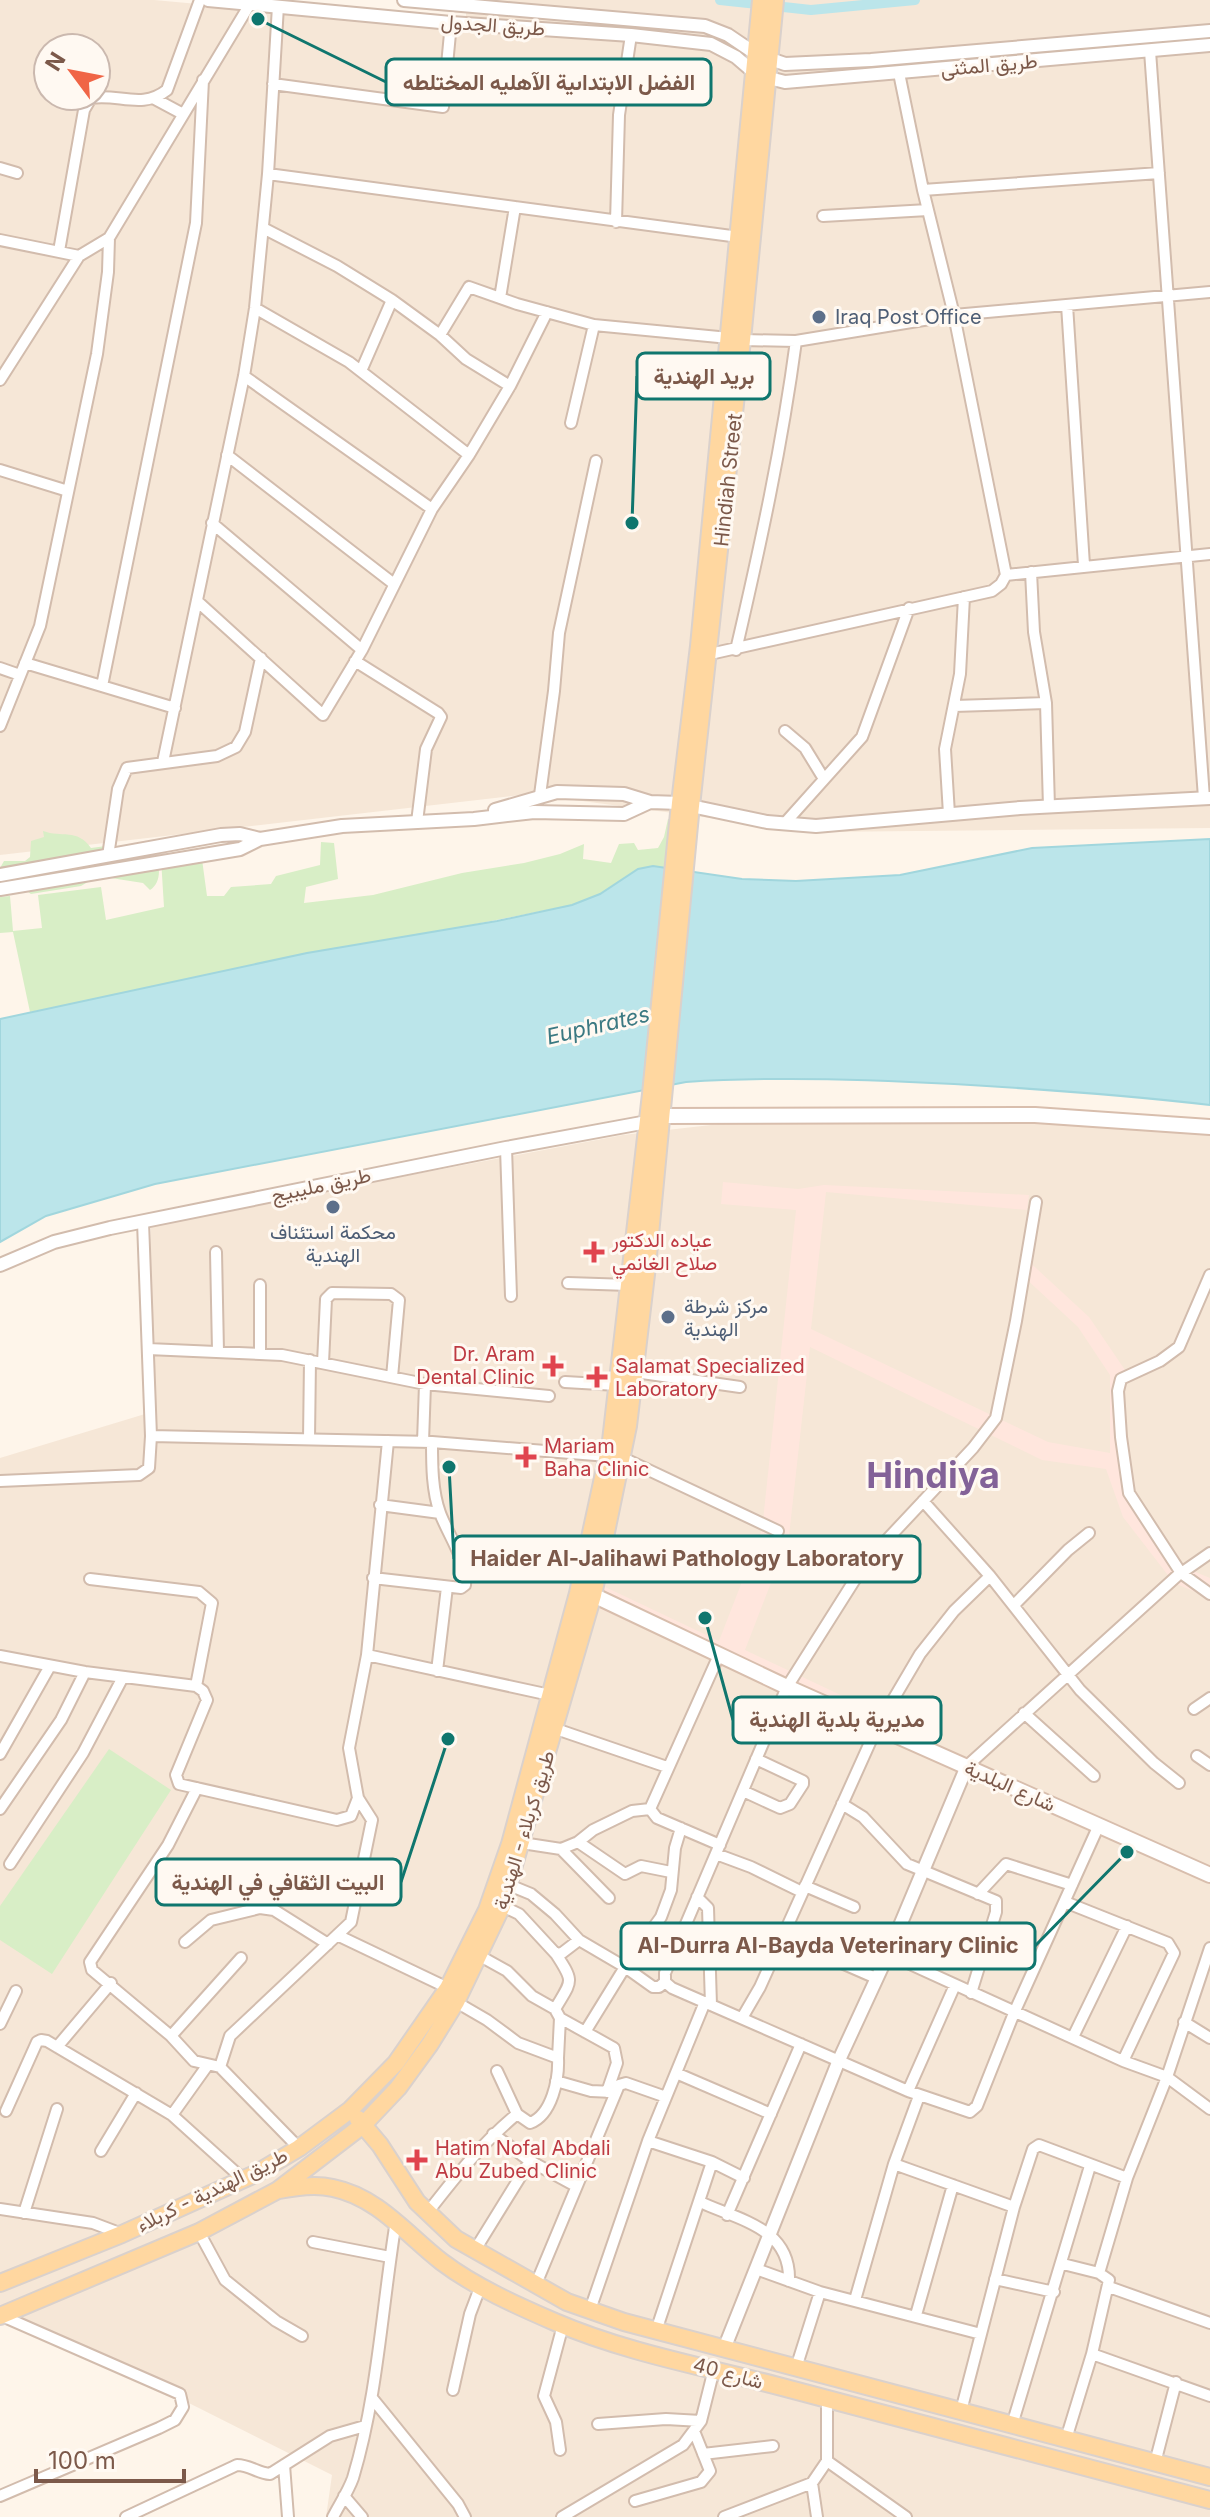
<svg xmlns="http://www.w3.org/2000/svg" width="1210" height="2517" font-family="Inter,Vazirmatn,sans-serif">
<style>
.residential{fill:#f6e7d7;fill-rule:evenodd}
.commercial{fill:#ffe6dd}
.green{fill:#d8eec6}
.water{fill:#bbe5ea;stroke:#a1d6dd;stroke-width:2}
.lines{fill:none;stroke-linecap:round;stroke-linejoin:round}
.canal{stroke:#bbe5ea;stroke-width:10}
.minor-casing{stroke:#d2bcad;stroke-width:14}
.tertiary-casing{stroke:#d2bcad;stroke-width:16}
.secondary-casing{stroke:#d8bead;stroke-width:18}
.primary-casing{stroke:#dad1cc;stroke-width:20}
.minor{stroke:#fff;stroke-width:10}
.tertiary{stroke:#fff;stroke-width:12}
.secondary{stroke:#fff;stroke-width:14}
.primary{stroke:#ffd7a0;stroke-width:16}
.service-dot{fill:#5c6f8a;stroke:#fff9f2;stroke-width:3}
.health-dot{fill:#e0444e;stroke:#fff9f2;stroke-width:3}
.labels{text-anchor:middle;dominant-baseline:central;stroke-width:6;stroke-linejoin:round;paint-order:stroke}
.street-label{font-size:20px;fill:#7c594a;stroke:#fff9f2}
.service-label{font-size:20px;fill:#4e5e75;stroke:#fff9f2;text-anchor:start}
.health-label{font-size:20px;fill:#be3a42;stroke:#fff9f2;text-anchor:start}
.water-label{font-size:22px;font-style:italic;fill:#3b7982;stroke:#fff9f2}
.town-label{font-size:36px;font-weight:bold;fill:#836298;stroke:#fff9f2}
.leader{fill:none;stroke:#0f766e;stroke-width:3}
.callout-dot{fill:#0f766e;stroke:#fff9f2;stroke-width:3}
.callout{fill:#fff9f2;stroke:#0f766e;stroke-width:3}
.callout-label{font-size:22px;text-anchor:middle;font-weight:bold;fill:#7c594a}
</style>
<rect width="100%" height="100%" fill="#fef5ea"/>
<!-- residential -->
<path class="residential" d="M0 0H154L466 28V0H1210V828L816 832 529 794 0 855ZM48 48H96V96H48Z
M871 1107 1210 1129V2517H326L332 2475 0 2308V1458L145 1414 151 1224 623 1135Z"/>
<!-- commercial -->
<path class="commercial" d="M723 1182 798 1189 824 1185 1029 1195 1027 1210 826 1192 811 1329 1048 1442 1110 1453V1375L1078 1327 1023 1276 1024 1257 1089 1317 1125 1370 1123 1455 1140 1508 1186 1568 1210 1578V1598L1174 1583 1123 1517 1106 1469 1042 1460 810 1347 789 1536 745 1650 881 1714 870 1731 594 1606 601 1585 719 1641 762 1530 796 1210 721 1204Z"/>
<!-- green -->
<path class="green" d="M668 819 673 820 667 867 638 869 600 894 572 905 30 1012 13 932 0 933V897L10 896 13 931 42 928 38 895 101 887 106 920 164 907 161 859 201 852 207 896H224L231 887 271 884 276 876 320 865 321 842 334 843 338 879 306 887 304 903 373 895 462 873 524 863 560 854 584 844 583 859 611 863 619 844 634 843 638 850 658 848 664 837Z
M43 831C62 838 77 828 91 848L106 846 108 862 135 855 156 859C161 869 160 884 150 890L143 883 98 876 81 886 31 894 21 887 0 885V868L4 861H25L30 857 31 841 44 837Z
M109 1749 171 1790 52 1974 0 1940V1906Z"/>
<!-- water -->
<path class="water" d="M1210 839V1105C1125 1095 1040 1089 954 1084 865 1079 775 1076 686 1082L155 1184 46 1216 0 1242V1019L307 953 497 921 572 905 600 894 638 869 653 866 742 879 796 881 900 875 1032 848Z"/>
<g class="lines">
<!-- canal -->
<path class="canal" d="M720 0 811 10 915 0"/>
<defs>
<path id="minor" d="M1150 51 1204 798
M273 84 443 107 451 23
M155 99 183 114
M0 168 17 173
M268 174 739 237
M923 190 1159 173
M823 216 928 210
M616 222 619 115 631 35
M263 228 337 266 392 300 440 335 466 359 510 386
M0 240 79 256
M59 251 84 110 91 98C118 93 142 110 167 90L200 0
M500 298 515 207
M1067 305 1084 565
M255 308 349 362 469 455
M440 335 469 287 517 304 594 325 729 338
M742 340 796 341 954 315 1210 292
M361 371 392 300
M244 376 432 509
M0 380 79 256 109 238 250 4
M571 423 594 325
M227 455 394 584
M0 470 68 491
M212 523 362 650
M1031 572 1034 632 1046 703 1049 807
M1006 575 1210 554
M197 601 323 715 362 650 432 509 469 455 510 386 547 312
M736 650C760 547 782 446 796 341
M710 654 992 591 1001 584 1006 575 954 315 923 190 899 73
M355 661 438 713 441 717 426 749 417 822
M25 663 175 708
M0 668 20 675
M102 686 196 223 203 80
M954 706 1046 703
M0 726 40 626 97 354 108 272 109 238
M785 731 805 748 824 779
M163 762 244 376 255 308 268 174 278 6
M540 795 554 691 559 633 596 461
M949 814 945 749 960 674 964 597
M785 823 862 737 909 608
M108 856 118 789 127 768 217 756 236 747 245 732 261 658
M506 1148 511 1296
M216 1252 218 1351
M1210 1275 1179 1347 1160 1361 1121 1379 1118 1391 1121 1437 1129 1493 1181 1573 1210 1594
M568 1283 629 1285
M148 1349 282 1355 425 1384 549 1396
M260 1354V1285
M323 1363 326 1299 332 1293 391 1294 399 1300 392 1377
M635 1372 740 1387
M565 1382 617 1385
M151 1436 432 1442 608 1456
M309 1439 310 1360
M423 1442 425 1384
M623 1458 778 1531
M0 1481 139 1475 149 1468 151 1436 143 1222
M923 1501 990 1576 1080 1690 1154 1763 1179 1783
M380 1505 440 1513
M373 1578 461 1588 465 1585C468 1562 448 1535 440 1513 432 1491 432 1465 432 1442
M90 1579 199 1592 212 1603 196 1686
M1014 1605 1068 1550 1089 1533
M367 1655 550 1695
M719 1655 650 1809 657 1818 720 1845
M0 1656 85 1672 196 1686 203 1691 207 1700 176 1775 179 1784 337 1820 351 1816 358 1798 349 1748 367 1655 388 1441
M437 1671 447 1587
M1194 1709 1210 1698
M1024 1713 1094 1776
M556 1729 667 1767
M0 1754 50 1666
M1197 1756 1210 1765
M967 1766 1177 1576 1210 1553
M197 1788 168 1845 90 1962 92 1970 171 2036 194 2061 220 2067
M743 1791 780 1808 790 1804 803 1784V1781L756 1759
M842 1804 863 1817 907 1864 996 1901V1912L971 1993
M0 1809 61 1720 85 1672
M578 1842 625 1874 641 1866 671 1872
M522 1843 561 1849 578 1842 593 1830 632 1811 650 1809
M561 1849 609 1898
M716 1854 751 1867 802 1892
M10 1864 83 1753 123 1677
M509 1885 531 1894 555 1914 579 1940 625 1967 653 1987H659L665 1982
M805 1886 854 1907
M978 1894 1006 1864 1072 1885
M697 1897 708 1908 711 2005
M1065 1902 1168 1943 1174 1953 1123 2061
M502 1906 519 1914 556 1954 562 1953 579 1940
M337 1935 448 1988
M782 1937 876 1978
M185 1942 211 1920 260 1908 274 1910 328 1944
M888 1954 1123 2061 1167 2077 1210 2109
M480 1956 507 1971 532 1996 555 2009 560 2018 614 2048 617 2063 607 2092
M665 1982V1973L787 1687 866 1562 973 1448 996 1418 1016 1321 1036 1202
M665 1982 672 1988 908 2091 970 2112 977 2106 1014 2013 1099 1825
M456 2002 487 2020 518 2043 558 2058C559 2079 552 2115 530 2123L517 2114 497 2071
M555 2009C572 1980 575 1983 556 1954
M742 2018 760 1987 877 1727 920 1654 954 1611 990 1576
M1184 2022 1210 2038
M0 2024 16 1991
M585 2032 625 1967 661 1917 671 1890 675 1848 681 1828
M171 2036 241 1958
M1073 2037 1127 1926
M57 2047 111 1983
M558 2058 560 2018
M207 2066 172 2115 243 2179
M676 2073 771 2114
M556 2081 591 2091 613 2092
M908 2091 955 1985
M6 2111 37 2042 41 2040 47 2041 172 2115
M493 2134 530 2161 576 2186
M648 2141 712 2162 744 2178
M299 2148 220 2067 230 2036 351 1922 372 1820 358 1798
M101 2151 136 2093
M894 2164 1014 2207
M700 2202C739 2220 791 2228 789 2281
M0 2209 93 2223 122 2234
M428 2212C456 2176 482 2143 517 2114
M24 2213 57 2109
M727 2215 801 2044
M199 2232 225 2280 276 2321 302 2336
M313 2242 390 2257
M475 2250 530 2161
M1063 2264 1099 2273 1109 2280 1092 2354 1066 2439
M756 2269 820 2292 981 2334
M1099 2273 1127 2178 1167 2077 1210 1948
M995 2279 1054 2292
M536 2284 619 2085 626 2083 666 2097
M1109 2287 1210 2323
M855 2300 894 2164 919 2096
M590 2310 648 2141 705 2002
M916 2315 953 2185
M656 2331 712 2162
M1092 2354 1210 2396
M796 2368 820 2292
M453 2390 470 2314 481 2285
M372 2398 458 2504 465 2517
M961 2411 1014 2207 1033 2149 1039 2145 1127 2178
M598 2424 666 2419 701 2421
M1012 2425 1090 2166
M560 2450 556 2422 544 2396 563 2325
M703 2454 773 2446
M827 2461 906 2517
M1155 2463 1176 2382
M284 2465 288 2517
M0 2496 159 2428 175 2420 183 2407 180 2394 2 2316
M344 2496 362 2517
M635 2501 701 2482 710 2471 694 2431
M126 2517 237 2465C250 2465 257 2473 270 2474L330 2436 365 2426
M333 2517C339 2505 348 2492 353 2478 378 2395 382 2306 396 2221
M562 2517 683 2445 701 2421 714 2369
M724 2517 812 2483
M817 2517 812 2483 827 2461V2399"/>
<path id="tertiary" d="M208 0 451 23 631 35 711 44 736 57 757 75 785 82 1210 45
M404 0 705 26 728 35 756 54 785 64 871 60 1210 31
M691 806 767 822 816 826 1020 808 1210 798
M495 810 557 792 624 794 650 802 680 803
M0 875 221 835 240 834 260 839
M0 889 240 849 260 839 342 826 474 819 534 812 624 814 650 802
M0 1265 54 1242 110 1228 506 1148 647 1122
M724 2349 839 2060 888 1954 967 1766"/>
<path id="secondary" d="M661 1116 1035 1115 1210 1127
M593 1595 787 1687 1210 1875"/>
<path id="primary" d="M358 2119 380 2145 417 2202 456 2239 567 2302 624 2322 1210 2477
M279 2190C297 2187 315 2184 333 2188 378 2197 408 2236 442 2262 475 2287 518 2306 555 2322 627 2353 706 2367 782 2387 925 2425 1067 2462 1210 2500
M0 2283 122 2234 257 2173 299 2148 350 2110 396 2063 448 1988 487 1910 510 1844 578 1593 611 1441 651 1094 680 803 699 646 761 0
M0 2316 199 2232 278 2190 363 2125 398 2088 430 2044 456 2002 502 1906 593 1595 628 1426 647 1266 690 815 742 340 775 0"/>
</defs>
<!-- minor casing -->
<use href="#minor" class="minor-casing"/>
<!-- tertiary casing -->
<use href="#tertiary" class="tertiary-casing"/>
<!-- secondary casing -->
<use href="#secondary" class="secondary-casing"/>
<!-- primary casing -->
<use href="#primary" class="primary-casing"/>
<!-- minor -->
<use href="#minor" class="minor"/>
<!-- tertiary -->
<use href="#tertiary" class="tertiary"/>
<!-- secondary -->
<use href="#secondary" class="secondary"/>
<!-- primary -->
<use href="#primary" class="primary"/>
</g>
<!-- markers -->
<g class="service-dot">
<circle cx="819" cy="317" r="8"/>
<circle cx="333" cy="1207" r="8"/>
<circle cx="668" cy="1317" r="8"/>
</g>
<g class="health-dot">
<path d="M590 1240h8v8h8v8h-8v8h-8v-8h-8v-8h8z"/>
<path d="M549 1354h8v8h8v8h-8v8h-8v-8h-8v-8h8z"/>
<path d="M593 1365h8v8h8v8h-8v8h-8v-8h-8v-8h8z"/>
<path d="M522 1445h8v8h8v8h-8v8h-8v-8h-8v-8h8z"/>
<path d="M413 2148h8v8h8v8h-8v8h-8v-8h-8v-8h8z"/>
</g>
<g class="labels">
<!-- street labels -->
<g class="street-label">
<text transform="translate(493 25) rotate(4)">طريق الجدول</text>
<text transform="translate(989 65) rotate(-5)">طريق المثنى</text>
<text transform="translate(728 480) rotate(-84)">Hindiah Street</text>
<text transform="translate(321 1185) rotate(-12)">طريق مليبيج</text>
<text transform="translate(1010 1786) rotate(24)">شارع البلدية</text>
<text transform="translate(524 1830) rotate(-73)">طريق كربلاء - الهندية</text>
<text transform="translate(212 2190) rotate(-26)">طريق الهندية - كربلاء</text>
<text transform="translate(728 2373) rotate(15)">شارع 40</text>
</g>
<!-- service labels -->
<g class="service-label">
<text x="835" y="317">Iraq Post Office</text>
<text x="333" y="1232" text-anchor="middle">محكمة استئناف<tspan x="333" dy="23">الهندية</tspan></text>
<text x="684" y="1306">مركز شرطة<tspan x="684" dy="23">الهندية</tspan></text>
</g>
<!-- health labels -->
<g class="health-label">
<text x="612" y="1240">عياده الدكتور<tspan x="612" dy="23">صلاح الغانمي</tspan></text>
<text x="535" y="1354" text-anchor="end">Dr. Aram<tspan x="535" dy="23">Dental Clinic</tspan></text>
<text x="615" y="1366">Salamat Specialized<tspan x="615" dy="23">Laboratory</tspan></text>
<text x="544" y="1446">Mariam<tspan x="544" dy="23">Baha Clinic</tspan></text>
<text x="435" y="2148">Hatim Nofal Abdali<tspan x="435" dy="23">Abu Zubed Clinic</tspan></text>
</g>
<!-- water labels -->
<g class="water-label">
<text transform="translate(598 1025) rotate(-13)">Euphrates</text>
</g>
<!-- town labels -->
<g class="town-label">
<text x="933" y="1475">Hindiya</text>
</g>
</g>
<!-- callouts -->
<path class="leader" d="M258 19L386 82M632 523L637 376M449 1467L454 1559M705 1618L733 1720M448 1739L401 1882M1127 1852L1035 1946"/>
<g class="callout-dot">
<circle cx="258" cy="19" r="8"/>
<circle cx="632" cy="523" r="8"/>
<circle cx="449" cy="1467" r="8"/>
<circle cx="705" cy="1618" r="8"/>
<circle cx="448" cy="1739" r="8"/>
<circle cx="1127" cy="1852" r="8"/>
</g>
<g class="callout">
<rect x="386" y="59" width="325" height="46" rx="8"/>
<rect x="637" y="353" width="133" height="46" rx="8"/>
<rect x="454" y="1536" width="466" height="46" rx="8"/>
<rect x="733" y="1697" width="208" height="46" rx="8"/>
<rect x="156" y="1859" width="245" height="46" rx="8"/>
<rect x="621" y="1923" width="414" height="46" rx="8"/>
</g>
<g class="callout-label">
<text x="549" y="90">الفضل الابتداىية الآهليه المختلطه</text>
<text x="704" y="384">بريد الهندية</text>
<text x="687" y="1566">Haider Al-Jalihawi Pathology Laboratory</text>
<text x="837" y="1727">مديرية بلدية الهندية</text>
<text x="278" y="1890">البيت الثقافي في الهندية</text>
<text x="828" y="1953">Al-Durra Al-Bayda Veterinary Clinic</text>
</g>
<!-- north arrow -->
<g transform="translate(72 72) rotate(302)"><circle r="38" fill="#fff9f2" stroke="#cbb9af" stroke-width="2"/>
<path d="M0-6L14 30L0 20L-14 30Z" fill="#f06546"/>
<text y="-12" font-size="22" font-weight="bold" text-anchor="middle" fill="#7c594a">N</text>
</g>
<!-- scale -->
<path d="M36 2469v12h148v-12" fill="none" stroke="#7c594a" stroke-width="4"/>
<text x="48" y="2469" font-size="24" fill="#7c594a" stroke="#fff9f2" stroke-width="6" paint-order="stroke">100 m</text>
</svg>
